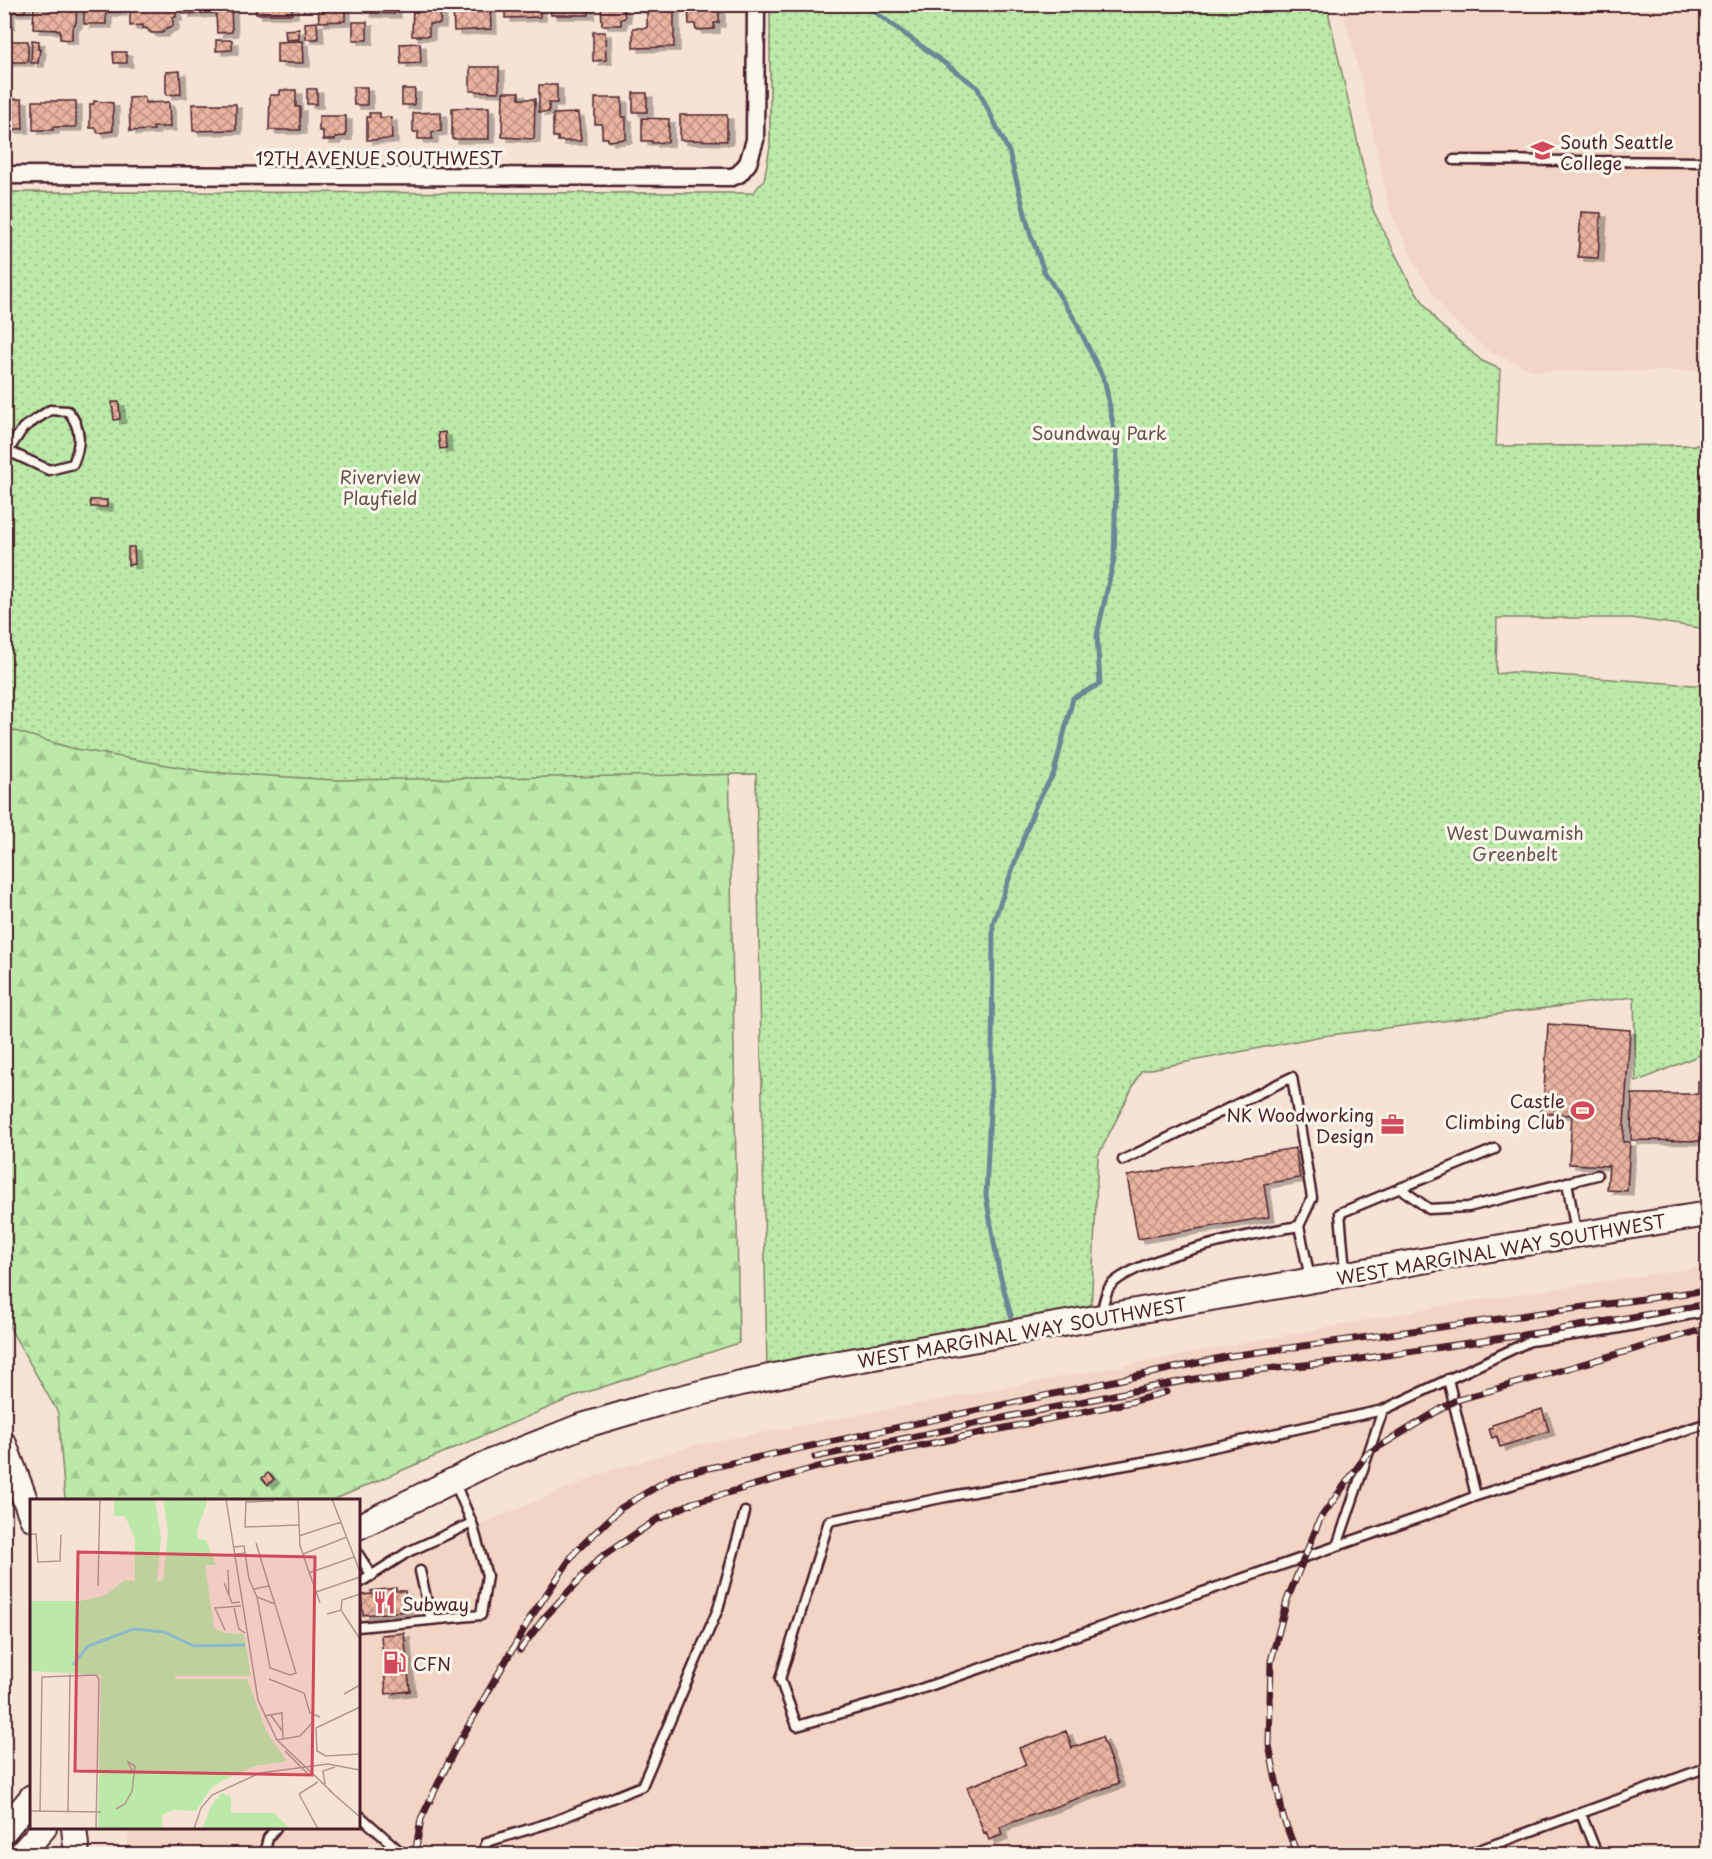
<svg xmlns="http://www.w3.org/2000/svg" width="1712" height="1859" font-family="'Playpen Sans',sans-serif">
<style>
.built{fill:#f2d5c5}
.forest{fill:url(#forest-firs);stroke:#82846a;stroke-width:1.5}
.park{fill:url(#park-dots);stroke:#82846a;stroke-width:1.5}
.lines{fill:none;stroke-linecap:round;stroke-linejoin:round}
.stream{stroke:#6a8796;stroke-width:5}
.building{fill:url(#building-cross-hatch);stroke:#4a1f2b;stroke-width:1.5;filter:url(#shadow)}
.service-casing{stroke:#4a1f2b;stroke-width:13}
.minor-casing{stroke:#4a1f2b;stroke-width:21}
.secondary-casing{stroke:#4a1f2b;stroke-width:28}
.service{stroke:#fbf7ec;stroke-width:8}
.minor{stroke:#fbf7ec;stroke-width:16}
.secondary{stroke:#fbf7ec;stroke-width:24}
.rail-casing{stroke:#4a1f2b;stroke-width:7}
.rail{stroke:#fbf7ec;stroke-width:4.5;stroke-dasharray:14;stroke-linecap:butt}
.labels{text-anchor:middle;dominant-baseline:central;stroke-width:6;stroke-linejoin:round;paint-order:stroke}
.poi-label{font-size:18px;fill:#4a1f2b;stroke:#fbf7ec;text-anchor:start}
.street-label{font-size:18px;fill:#4a1f2b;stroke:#fbf7ec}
.park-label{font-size:18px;fill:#66524a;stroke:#fbf7ec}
.inset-river{fill:none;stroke:#80cdde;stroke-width:3}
.inset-road{fill:none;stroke:#b19591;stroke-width:1.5}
.view{fill:#d1495b;fill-opacity:0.15;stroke:#d1495b;stroke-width:3}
.inset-edge{fill:none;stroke:#4a1f2b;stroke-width:3}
</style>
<defs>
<pattern id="forest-firs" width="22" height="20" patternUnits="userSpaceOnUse" patternTransform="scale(1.5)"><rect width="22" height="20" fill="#bbe9a8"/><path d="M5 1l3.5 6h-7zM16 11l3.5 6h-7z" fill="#a2c791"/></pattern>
<pattern id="park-dots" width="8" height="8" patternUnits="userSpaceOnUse" patternTransform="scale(1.5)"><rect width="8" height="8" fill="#bbe9a8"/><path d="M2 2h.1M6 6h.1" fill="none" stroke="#a2c791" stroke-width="1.8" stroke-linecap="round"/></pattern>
<pattern id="building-cross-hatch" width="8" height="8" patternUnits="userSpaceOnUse" patternTransform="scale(1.5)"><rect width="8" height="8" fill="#e9b39f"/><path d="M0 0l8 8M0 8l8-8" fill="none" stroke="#bf9182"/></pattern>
<filter id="shadow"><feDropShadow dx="6" dy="4" stdDeviation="0" flood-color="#0004"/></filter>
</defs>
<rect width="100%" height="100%" fill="#f6e3d5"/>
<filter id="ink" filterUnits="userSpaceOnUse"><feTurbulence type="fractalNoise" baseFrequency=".0167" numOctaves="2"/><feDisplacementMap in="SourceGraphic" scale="12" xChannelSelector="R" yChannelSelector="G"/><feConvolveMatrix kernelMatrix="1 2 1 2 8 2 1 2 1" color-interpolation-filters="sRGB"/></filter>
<g filter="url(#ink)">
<!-- built -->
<path class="built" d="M1343 5H1707V371H1536L1491 353 1448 316 1419 271 1390 211 1364 91 1343 11Z
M1707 1266V1854H127L129 1828H358L359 1590 380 1575 460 1533 609 1471 697 1445 1453 1304Z"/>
<!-- forest -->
<path class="forest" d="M4 542 728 698 739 1343 578 1395 333 1500H65L58 1413 11 1330 5 1313Z"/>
<!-- park -->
<path class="park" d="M770 5H1329V16L1373 210 1410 283 1437 322 1482 361 1500 369 1496 446 1707 445V629L1631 618H1497L1496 674 1513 672 1707 686V1052L1636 1082 1634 997 1322 1036 1141 1071 1098 1156 1091 1313 767 1370 756 774 335 780 206 772 71 748 5 728 4 192 753 193 764 180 770 147Z"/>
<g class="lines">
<!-- stream -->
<path class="stream" d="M864 4 977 87 1009 152 1030 233 1044 271 1075 320 1105 382 1117 446 1114 559 1097 635 1100 684 1073 698 1054 773 1036 804 993 923 992 1066 986 1196 999 1271 1011 1316"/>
</g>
<!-- building -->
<path class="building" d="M4 4H25V12H9V25H4Z
M34 4H77L76 23 72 28V40L60 39V30L33 29Z
M84 4H121V12H106V24H84Z
M130 4H180V6H176V17H173V26L167 28 162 33H151L146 28H143V25L130 26Z
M184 4H231L232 32 217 33 216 13 184 14Z
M255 4H292V14H256Z
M318 4H345V21L319 22Z
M365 4H395V14L365 13Z
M413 4H441L440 24H429V36H412Z
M453 4H490L491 29 454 31Z
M505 4H540V17L505 18Z
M550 4H589V15H551Z
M601 4H620L621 9H624L625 18 621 19V25H602Z
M635 4H674V47L633 48V28H647V9H635Z
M688 4H719V23H714V29L696 30 695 24H689Z
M317 22 318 39H306L305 23Z
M353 22H367V40H353Z
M299 29V39L286 40 285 30Z
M593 32H605L606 60 593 61Z
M32 40 39 41 38 49H40L38 63H31Z
M216 40H232V50L216 51Z
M7 41H28V62H7Z
M303 41 304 63H277V42Z
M420 43 421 63 401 64 400 44Z
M113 52H126L127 63H114Z
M470 67H499V92L470 91Z
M180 71 181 94 166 95V72Z
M539 85H557V103H549V112H539Z
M353 87H367V105H354Z
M307 89H317V104H307Z
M402 89H415L414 105H402Z
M280 90H296V107H300V130H269L270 95H280Z
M503 92H519V99H535L534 139 502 137Z
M633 93H647V112H633Z
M145 97V103L169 102 170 127H153L154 130 130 131 129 98Z
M595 98H622V117H626V139L608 141V138H602V124H595Z
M4 99H22L23 129H4Z
M33 101H76V127H53V130H33Z
M94 101 113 103V131L98 133 96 128H90V104H94Z
M192 104H236V130L193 131Z
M489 107V139H452V108Z
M441 112V131L432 132V139H418V132H413V113Z
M369 113H380V118L391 117 392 139 367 140V117H370Z
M578 113 581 141H558V137H553V114Z
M680 115H727V141L680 140Z
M319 116H346V136L335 137V140H323V131H319Z
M642 118 669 119 668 142 652 143V141H642Z
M1581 212 1601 213 1598 258 1578 257Z
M112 402H119L120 419 114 420Z
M445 432 446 448 440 449 438 433Z
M90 500H107V507H91Z
M128 547H134L135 564 128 565Z
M1548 1024 1630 1030 1623 1142H1630L1627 1191 1607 1190 1609 1166 1569 1164 1572 1115 1540 1113 1541 1106 1543 1107Z
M1698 1081H1708V1141L1631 1140 1632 1094H1698Z
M1295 1148 1300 1178 1264 1184 1269 1217 1138 1239 1127 1176Z
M1542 1409 1549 1431 1500 1447 1497 1436 1492 1438 1489 1429 1493 1428 1492 1425Z
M268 1473 274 1479 268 1485 262 1478Z
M396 1588V1591H405L407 1611 363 1615 361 1595 372 1594 371 1591Z
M1703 1600H1708V1626Z
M404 1633 410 1691 386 1694 381 1635Z
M1066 1731 1072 1748 1102 1737 1119 1783 1000 1827 1002 1835 989 1840 986 1832 984 1833 967 1787 1026 1765 1019 1748Z"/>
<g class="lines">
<defs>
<path id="service" d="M1454 160 1708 162
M4 451H8L49 470 73 464C81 445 82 428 68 411L50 410 23 428 8 451
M1123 1160 1292 1077 1312 1198 1299 1226 1310 1278
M1567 1182 1576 1232
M1400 1188 1429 1209 1468 1207 1597 1175
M1345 1271 1340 1213 1495 1149
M1101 1315C1103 1307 1105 1291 1111 1285 1140 1256 1256 1233 1299 1226
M1448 1379 1476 1496 1708 1423
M1383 1410 1337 1546 900 1696 797 1726 780 1679 829 1521 946 1497 1154 1460Z
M1383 1410 1530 1341 1609 1330 1708 1311
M1337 1546 1427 1515 1476 1496
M358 1554 372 1576
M420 1571 431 1620
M358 1584 408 1552 472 1523
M358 1627 481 1615 487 1576 472 1523 454 1481
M358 1814 403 1854
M1581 1814 1597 1854
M264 1854 268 1838 276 1828
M482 1854 487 1842 552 1822 642 1786 718 1609 745 1512
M1468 1854 1708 1767"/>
<path id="minor" d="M4 175 732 177 739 174 748 163 755 140 756 4"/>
<path id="secondary" d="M4 1444 32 1518
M358 1527 493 1461 579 1427 660 1403 741 1383 828 1365 1513 1245 1708 1214
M74 1828 77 1854
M4 1831 32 1797
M21 1854 44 1828"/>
</defs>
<!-- service casing -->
<use href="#service" class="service-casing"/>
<!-- minor casing -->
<use href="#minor" class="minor-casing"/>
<!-- secondary casing -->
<use href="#secondary" class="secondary-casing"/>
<!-- service -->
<use href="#service" class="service"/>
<!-- minor -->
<use href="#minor" class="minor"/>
<!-- secondary -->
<use href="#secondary" class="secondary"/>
<defs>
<path id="rail" d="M815 1457 1157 1386 1228 1373 1353 1360 1550 1331 1708 1304
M520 1650 544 1618 600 1558 656 1520 692 1503 818 1467 1135 1401 1166 1392
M415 1854 421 1819 454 1751 531 1617 575 1552 621 1508 676 1475 1230 1356 1708 1290
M1297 1854 1283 1817 1269 1745 1271 1661 1287 1600 1320 1519 1367 1454 1454 1401 1708 1328"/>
</defs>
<!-- rail casing -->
<use href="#rail" class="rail-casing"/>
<!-- rail -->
<use href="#rail" class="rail"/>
</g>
</g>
<!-- icons -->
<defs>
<symbol id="university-bare" viewBox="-9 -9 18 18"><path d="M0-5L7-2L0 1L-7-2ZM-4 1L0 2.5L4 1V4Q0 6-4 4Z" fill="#d1495b" stroke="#fbf7ec" stroke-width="2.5" paint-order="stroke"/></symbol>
<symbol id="stadium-bare" viewBox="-9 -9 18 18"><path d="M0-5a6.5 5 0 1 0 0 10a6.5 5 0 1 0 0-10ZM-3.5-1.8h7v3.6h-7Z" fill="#d1495b" stroke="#fbf7ec" stroke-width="2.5" paint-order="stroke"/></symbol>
<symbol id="office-bare" viewBox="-9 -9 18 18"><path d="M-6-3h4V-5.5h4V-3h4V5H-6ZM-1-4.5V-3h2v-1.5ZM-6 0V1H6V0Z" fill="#d1495b" stroke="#fbf7ec" stroke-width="2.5" paint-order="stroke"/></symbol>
<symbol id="restaurant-bare" viewBox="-9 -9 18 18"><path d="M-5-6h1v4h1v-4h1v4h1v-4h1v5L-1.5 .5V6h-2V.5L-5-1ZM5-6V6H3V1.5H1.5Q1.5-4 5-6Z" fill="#d1495b" stroke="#fbf7ec" stroke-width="2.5" paint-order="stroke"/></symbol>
<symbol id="fuel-bare" viewBox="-9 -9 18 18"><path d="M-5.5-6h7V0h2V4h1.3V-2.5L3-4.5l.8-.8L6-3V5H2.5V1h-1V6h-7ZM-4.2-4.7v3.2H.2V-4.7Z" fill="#d1495b" stroke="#fbf7ec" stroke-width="2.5" paint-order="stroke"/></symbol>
</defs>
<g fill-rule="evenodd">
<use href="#university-bare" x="1526" y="134" width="33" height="33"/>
<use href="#stadium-bare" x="1566" y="1094" width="33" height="33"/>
<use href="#office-bare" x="1376" y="1108" width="33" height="33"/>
<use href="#restaurant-bare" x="368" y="1586" width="33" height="33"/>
<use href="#fuel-bare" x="378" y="1646" width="33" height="33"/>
</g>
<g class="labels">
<!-- poi labels -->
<g class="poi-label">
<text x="1560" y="141">South Seattle<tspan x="1560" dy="21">College</tspan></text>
<text x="1565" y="1100" text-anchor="end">Castle<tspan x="1565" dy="21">Climbing Club</tspan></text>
<text x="1374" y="1114" text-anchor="end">NK Woodworking<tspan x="1374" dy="21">Design</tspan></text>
<text x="402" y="1603">Subway</text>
<text x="413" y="1663">CFN</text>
</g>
<!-- street labels -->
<g class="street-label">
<text x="379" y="157">12TH AVENUE SOUTHWEST</text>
<text transform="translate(1501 1249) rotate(-10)">WEST MARGINAL WAY SOUTHWEST</text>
<text transform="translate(1022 1332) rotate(-10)">WEST MARGINAL WAY SOUTHWEST</text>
</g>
<!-- park labels -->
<g class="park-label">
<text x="1099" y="432">Soundway Park</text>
<text x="380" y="476">Riverview<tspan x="380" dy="21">Playfield</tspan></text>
<text x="1515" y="832">West Duwamish<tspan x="1515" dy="21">Greenbelt</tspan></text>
</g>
</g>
<!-- overview -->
<g transform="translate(30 1499)">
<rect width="330" height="330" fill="#f6e3d5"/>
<path d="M135 180H217L237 234 257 262 225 267 194 281 181 289 166 312 143 311 132 316V330H105ZM192 294 201 298V314H244L260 330H172L181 307Z" fill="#bbe9a8"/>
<path d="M84 0H125L131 40 127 82H133L138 33 133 0H178L167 32 168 40 176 41 186 66H175L184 129 194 134 214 135 221 177H145L143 247 116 330H68L71 176 0 172V102H50L74 97 95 81 105 82V40L95 17H84Z" fill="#bbe9a8"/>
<path class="inset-river" d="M43 166 58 147 104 130 134 133 164 147 215 146"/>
<path class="inset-road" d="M196 0 228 201 247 241 302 293M268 0 270 47 290 104M302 0 330 73M244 2 216 3 215 28 269 26M0 35H6L8 63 30 62 31 36M269 37 311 23M203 48 214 47 215 54M273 55 317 38M197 56 215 54 219 80 227 98M198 71 199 96M279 74 324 58M194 84 202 104 210 103M68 87 70 0M239 87 245 105M224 90 239 87 226 44M286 93 330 78M227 98 245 105 266 174 260 176 240 169ZM204 109 209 130 215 134M311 111 312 101 330 95M297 115 311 111 330 140M195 131 185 109 211 107M239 180 274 194 280 214 290 218M314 195 330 186M330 208 286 229 287 252 296 257 330 255M240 215 253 233M234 217 252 214 253 240M247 241 270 237 283 223M255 252 280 277M295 285 293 272 305 268M299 291 330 318M269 295 288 330M269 295 288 283M86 310 95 305 102 292 105 267 98 263 102 272M0 312 71 313M10 312 12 178 66 176 69 180 66 330M38 313 40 175M164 330 171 309 182 296 230 274 298 265 330 271"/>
<path class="view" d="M48 53 285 58 282 276 45 272Z"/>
<rect width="330" height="330" class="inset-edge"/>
</g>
<!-- margin -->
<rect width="1712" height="1859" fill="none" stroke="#fbf7ec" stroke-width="24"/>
<rect x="12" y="12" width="1688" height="1835" fill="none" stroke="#4a1f2b" stroke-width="2" filter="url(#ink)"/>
</svg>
